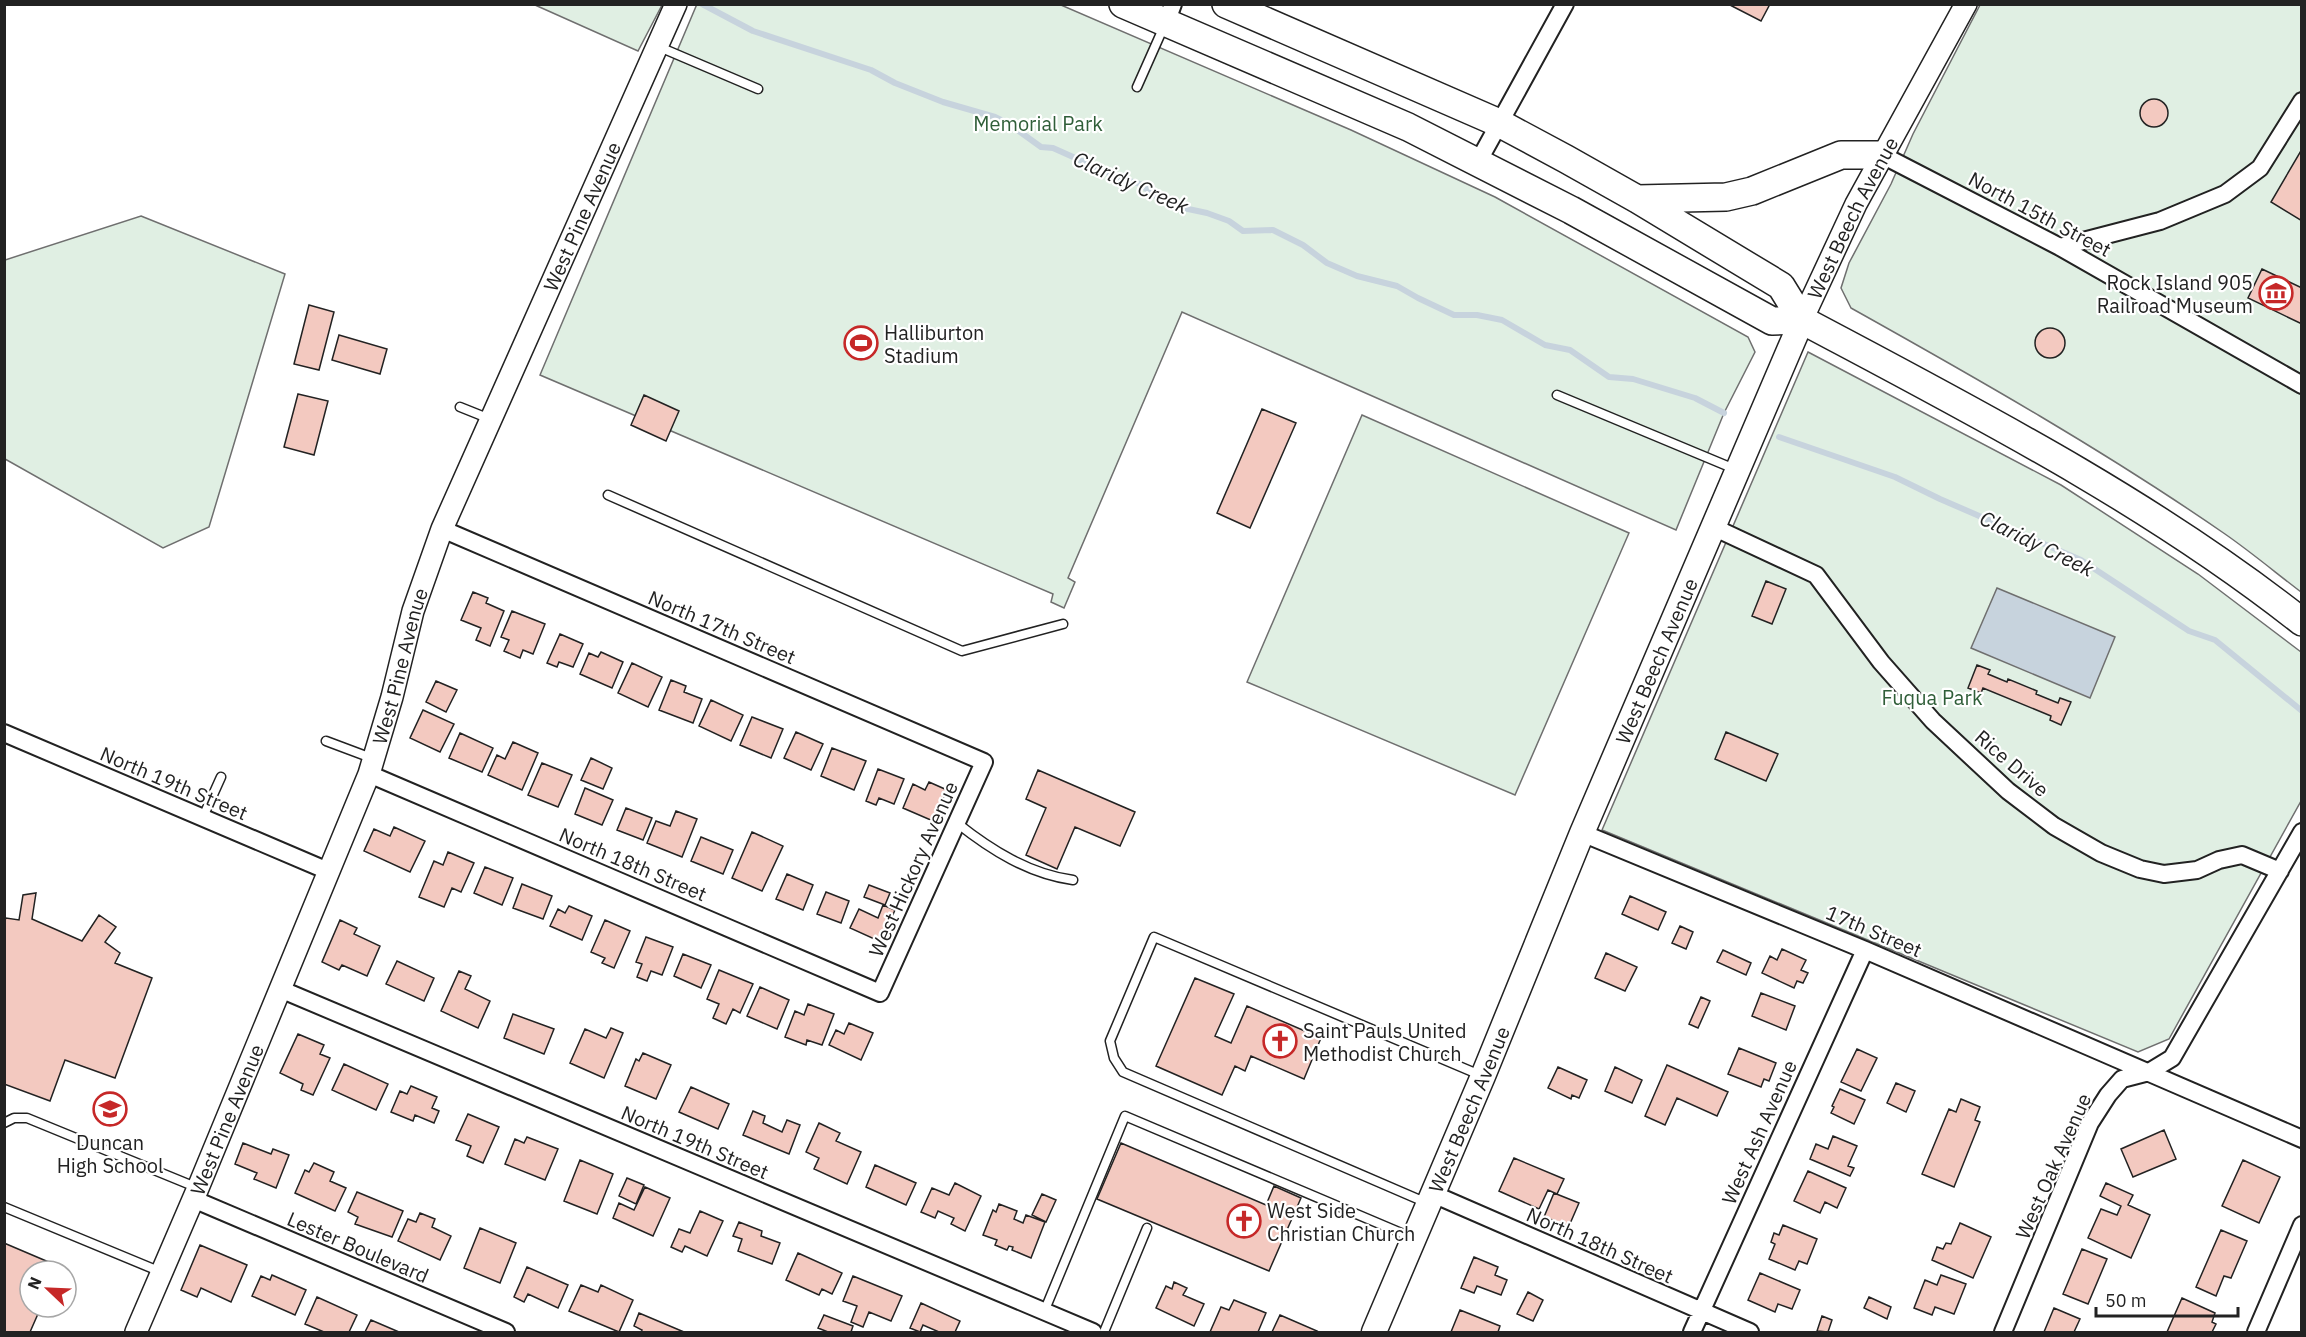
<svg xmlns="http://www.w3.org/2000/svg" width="2306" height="1337" font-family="'IBM Plex Sans',sans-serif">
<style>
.green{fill:#e0efe3;stroke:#6f6f6f;stroke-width:1.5}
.water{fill:#c7d3dd;stroke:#6f6f6f;stroke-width:1.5}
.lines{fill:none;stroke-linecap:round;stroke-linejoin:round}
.stream{stroke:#c7d3dd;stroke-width:6}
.building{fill:#f3c9c0;stroke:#222;stroke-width:1.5}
.service-casing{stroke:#222;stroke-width:11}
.minor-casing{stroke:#222;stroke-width:20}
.tertiary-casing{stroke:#222;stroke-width:24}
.secondary-casing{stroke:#222;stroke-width:27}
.primary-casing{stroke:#222;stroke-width:30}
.service{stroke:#fff;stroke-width:8}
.minor{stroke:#fff;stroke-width:16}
.tertiary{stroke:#fff;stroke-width:21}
.secondary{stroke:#fff;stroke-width:24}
.primary{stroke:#fff;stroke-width:27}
.labels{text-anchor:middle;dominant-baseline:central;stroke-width:4.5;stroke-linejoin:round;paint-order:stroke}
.park-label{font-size:20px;fill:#2f5e38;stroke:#fff}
.street-label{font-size:20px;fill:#222;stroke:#fff}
.poi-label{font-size:20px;fill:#222;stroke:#fff;text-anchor:start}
.water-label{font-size:21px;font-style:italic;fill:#222;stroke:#fff}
</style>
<rect width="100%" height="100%" fill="#fff"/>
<!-- green -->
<path class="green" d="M697 4 1061 5 1351 130 1495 197 1748 337 1755 352 1724 413 1676 530 1182 312 1068 578 1075 582 1064 608 1051 602 1053 594 540 375Z
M535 5H662L638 51Z
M1980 5H2301V592C2276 573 2251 552 2225 534 2105 451 1978 379 1851 308L1841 288 1849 263 1891 184 1913 134Z
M141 216 285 274 209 527 163 548 5 459V260Z
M1808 352 2061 485 2198 574 2301 652V801L2169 1039 2138 1052 1602 830Z
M1362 415 1629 533 1515 795 1247 682Z"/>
<!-- water -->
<path class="water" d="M1997 588 2115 637 2090 698 1971 648Z"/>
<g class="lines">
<!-- stream -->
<path class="stream" d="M702 4 753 31 871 70 895 83 943 102 995 117 1009 124 1041 147 1053 148 1120 178 1140 184 1160 199 1174 206 1207 213 1229 221 1243 231 1273 230 1303 245 1327 263 1357 276 1397 286 1418 298 1454 315H1477L1502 320 1545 345 1570 350 1609 377 1633 379 1695 398 1724 413
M1779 437 1895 477 1940 499 2081 560 2189 631 2215 640 2302 711"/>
</g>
<!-- building -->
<path class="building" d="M1728 4H1770L1761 21Z
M2140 113a14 14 0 1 1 28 0a14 14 0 1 1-28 0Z
M2302 149V221L2271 202Z
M2262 269 2302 288V324L2248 298Z
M309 305 334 312 319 370 294 364Z
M2035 343a15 15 0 1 1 30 0a15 15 0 1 1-30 0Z
M339 335 387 349 380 374 332 360Z
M298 394 328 401 314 455 284 447Z
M644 395 679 411 666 441 631 425Z
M1262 409 1296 423 1250 528 1217 513Z
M1766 581 1786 589 1772 624 1752 616Z
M473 592 488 598 486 603 504 611 490 646 476 640 481 628 461 620Z
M512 611 545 624 533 654 523 650 520 658 504 651 509 640 501 637Z
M560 634 583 644 573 667 559 662 557 667 547 663Z
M601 652 623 662 612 688 580 674 589 653 598 657Z
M632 663 662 677 648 707 618 693Z
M1977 665 1990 670 1988 674 2007 682 2008 679 2037 691 2036 694 2058 703 2060 698 2071 702 2061 725 2050 720 2051 716 1983 688 1981 693 1968 688Z
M671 680 686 686 684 692 702 699 693 723 659 710Z
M436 681 457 690 446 712 426 702Z
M711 700 743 715 731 741 699 726Z
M423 710 454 724 440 752 410 738Z
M752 717 783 729 771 758 740 745Z
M796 732 823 744 811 770 784 758Z
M1726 732 1778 754 1766 781 1715 759Z
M460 733 493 748 482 772 449 758Z
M513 742 538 753 522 790 488 775 497 755 505 759Z
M832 748 866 761 854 790 821 776Z
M591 758 612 768 603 789 581 780Z
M542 763 572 775 558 807 528 795Z
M878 769 904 779 894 804 879 798 876 805 866 801Z
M1038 770 1135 812 1120 846 1075 827 1057 869 1026 855 1046 808 1026 799Z
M929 782 947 790 933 821 903 808 913 784 925 790Z
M585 788 613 800 602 825 575 814Z
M626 808 652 818 643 840 617 830Z
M676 811 697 819 682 857 647 843 656 821 670 826Z
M394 827 425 841 410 872 364 851 374 829 390 836Z
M752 832 783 846 762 891 732 878Z
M701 837 733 850 723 874 691 861Z
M448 852 474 863 461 892 452 888 444 907 419 897 434 861 443 865Z
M485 867 513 878 502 905 474 893Z
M787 874 813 885 803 910 776 899Z
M522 884 552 896 543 919 513 908Z
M869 885 890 893 885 905 864 897Z
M826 892 849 901 841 923 817 914Z
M36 893 32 919 82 941 99 915 116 927 105 942 120 953 115 963 152 978 115 1078 65 1060 50 1101 4 1084V922L6 918 19 920 23 895Z
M1630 896 1666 912 1658 930 1622 914Z
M883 905 895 910 881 942 850 928 859 909 878 918Z
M569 906 592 916 582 940 550 926 558 909 565 913Z
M340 920 357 928 354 934 380 946 367 976 342 965 339 970 322 962Z
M605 920 630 931 614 968 602 963 605 958 591 952Z
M1680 926 1693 932 1686 949 1672 943Z
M646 937 673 947 662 975 651 971 647 981 637 977 642 964 636 962Z
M1782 949 1806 960 1801 970 1808 973 1803 983 1797 981 1794 988 1762 973 1770 956 1777 960Z
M1723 950 1751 963 1746 975 1717 962Z
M1606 953 1637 967 1625 991 1595 978Z
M683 954 711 965 701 988 674 976Z
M397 961 434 978 424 1001 386 984Z
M719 970 753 984 740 1013 733 1009 726 1024 713 1018 719 1004 707 999Z
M459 971 471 976 465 989 490 1001 478 1028 441 1011Z
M1195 978 1234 994 1215 1036 1231 1043 1247 1006 1321 1038 1304 1079 1251 1056 1245 1071 1235 1066 1222 1095 1156 1066Z
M760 987 789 1000 777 1029 747 1016Z
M1761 993 1795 1006 1786 1030 1752 1016Z
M1701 997 1710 1001 1698 1028 1689 1024Z
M808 1004 834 1014 822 1045 807 1040 806 1045 785 1037 795 1011 804 1015Z
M513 1014 554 1029 544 1054 504 1038Z
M849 1023 873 1033 861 1060 829 1045 836 1030 844 1034Z
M611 1028 623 1033 604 1078 570 1063 585 1029 606 1038Z
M298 1034 324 1045 320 1054 330 1058 313 1095 301 1090 303 1084 280 1073Z
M1739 1048 1776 1063 1769 1081 1764 1079 1761 1087 1728 1074Z
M1857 1049 1877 1058 1861 1091 1841 1082Z
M643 1053 671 1065 656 1099 625 1086 636 1059 639 1061Z
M344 1064 388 1084 376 1110 332 1090Z
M1667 1065 1728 1092 1717 1116 1677 1098 1665 1125 1645 1116Z
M1558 1067 1587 1080 1579 1098 1572 1095 1571 1099 1548 1088Z
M1615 1067 1642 1080 1632 1103 1605 1091Z
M1896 1083 1915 1091 1906 1112 1887 1103Z
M411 1086 437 1097 432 1108 439 1111 434 1123 415 1115 413 1121 391 1112 400 1091 407 1094Z
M691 1087 729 1104 718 1129 679 1112Z
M1840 1089 1865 1100 1854 1124 1831 1113 1834 1107 1832 1106Z
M1961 1099 1980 1107 1975 1120 1980 1122 1954 1187 1922 1174 1949 1109 1956 1112Z
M753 1111 765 1116 763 1123 782 1132 787 1120 800 1125 789 1154 743 1135Z
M468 1114 499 1127 483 1163 467 1156 471 1146 456 1140Z
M819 1123 840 1133 836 1141 861 1152 847 1184 814 1169 819 1158 806 1152Z
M2164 1130 2176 1159 2133 1177 2121 1149Z
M1833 1136 1857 1146 1848 1166 1854 1168 1850 1176 1810 1159 1816 1144 1828 1149Z
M527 1137 558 1149 545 1180 505 1164 515 1139 524 1143Z
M243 1143 271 1154 273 1149 289 1155 276 1188 254 1179 257 1173 235 1164Z
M1121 1143 1266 1205 1274 1186 1301 1198 1269 1271 1097 1199Z
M1514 1158 1564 1179 1557 1194 1548 1190 1539 1209 1499 1191Z
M580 1160 613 1174 597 1214 564 1201Z
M2243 1160 2280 1177 2259 1223 2222 1206Z
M314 1163 334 1172 330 1181 346 1188 335 1211 295 1193 305 1170 309 1172Z
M875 1165 916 1183 906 1205 866 1187Z
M1808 1171 1846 1188 1837 1208 1825 1202 1820 1213 1794 1201Z
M627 1178 644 1185 636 1204 619 1196Z
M955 1183 981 1196 965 1231 951 1224 954 1218 938 1211 935 1218 921 1212 932 1188 949 1195Z
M2106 1183 2133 1195 2128 1205 2150 1215 2131 1258 2088 1238 2101 1209 2117 1215 2121 1206 2100 1196Z
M645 1187 670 1198 653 1236 613 1218 619 1203 634 1210Z
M357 1192 403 1211 392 1237 355 1224 358 1217 348 1212Z
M1554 1193 1579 1203 1569 1226 1544 1217Z
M1042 1194 1056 1200 1046 1222 1032 1215Z
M999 1204 1017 1211 1014 1219 1023 1223 1026 1215 1045 1222 1031 1258 1012 1250 1013 1247 1009 1246 1007 1250 995 1245 997 1240 983 1235 993 1210 996 1212Z
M700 1211 723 1221 707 1256 685 1246 682 1252 671 1247 679 1229 690 1233Z
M420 1213 435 1219 432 1227 451 1236 440 1260 398 1241 408 1219 416 1222Z
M739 1222 762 1231 761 1236 780 1243 772 1264 738 1251 742 1239 733 1236Z
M1960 1223 1991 1237 1973 1278 1932 1260 1937 1247 1943 1249 1946 1243 1951 1244Z
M1783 1225 1817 1239 1807 1264 1799 1261 1795 1270 1769 1259 1775 1244 1771 1242 1774 1233 1779 1235Z
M480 1228 516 1243 500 1283 464 1268Z
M2221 1230 2247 1241 2231 1278 2224 1276 2216 1296 2196 1287Z
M4 1243 58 1266 56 1271H30V1307H41L30 1332H4Z
M200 1245 247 1265 231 1302 201 1288 197 1297 181 1290Z
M2082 1249 2107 1259 2088 1304 2063 1294Z
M798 1253 842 1273 832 1294 822 1289 819 1295 786 1280Z
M1474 1257 1498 1267 1495 1275 1507 1280 1501 1295 1477 1286 1474 1293 1461 1288Z
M527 1267 568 1285 558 1308 528 1294 524 1302 514 1297Z
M1760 1273 1800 1290 1792 1309 1778 1304 1775 1312 1748 1300Z
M272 1275 306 1290 295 1315 252 1296 261 1276 270 1280Z
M1941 1275 1966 1284 1954 1314 1935 1307 1932 1315 1914 1308 1925 1280 1937 1285Z
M853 1276 902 1296 891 1321 869 1312 863 1327 851 1322 857 1306 843 1301Z
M1174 1282 1187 1288 1183 1295 1204 1304 1194 1326 1156 1308 1166 1286 1172 1289Z
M581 1285 598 1292 601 1285 633 1300 619 1332 569 1311Z
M1528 1292 1543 1300 1533 1321 1517 1314Z
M317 1297 357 1315 349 1332H324L305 1324Z
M1869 1297 1891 1307 1887 1319 1864 1308Z
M2182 1298 2215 1313 2212 1322 2216 1324 2212 1332H2167Z
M1234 1300 1266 1313 1258 1332H1210L1221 1307 1229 1310Z
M921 1303 960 1321 955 1332H939L923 1325 920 1332 910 1328Z
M2054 1308 2080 1319 2074 1332H2044Z
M1460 1310 1500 1326 1498 1332H1451Z
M639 1313 684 1332H641L642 1330 634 1326Z
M824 1315 853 1326 851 1332H828L818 1328Z
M1280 1315 1317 1331 1316 1332H1272Z
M1822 1316 1832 1320 1828 1332 1817 1331Z
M371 1320 399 1332H365Z"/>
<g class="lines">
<defs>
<path id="service" d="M657 46 758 89
M1137 87 1165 24
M1557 395 1737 470
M460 407 490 419
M608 495 962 651 1063 624
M326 741 374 759
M203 817 221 777
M957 823C991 850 1029 874 1073 880
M4 1123 14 1118H27L198 1188
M1427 1203 1123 1072 1114 1058 1110 1041 1154 937 1480 1075
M4 1207 161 1272
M1044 1312 1125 1116 1413 1238
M1104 1332 1147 1228"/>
<path id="minor" d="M1166 23 1173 4
M1882 155 2060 247 2302 385
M1478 162 1565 4
M2060 247 2160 221 2225 194 2260 168 2302 101
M1713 527 1816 575 1881 662 1933 721 2008 791 2054 826 2101 853 2140 869 2164 874 2197 870 2219 860 2242 855 2280 871
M4 733 328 871
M369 774 880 993 984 762 442 529
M1582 833 1865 950 2302 1139
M280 989 1093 1332
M1433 1194 1750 1332
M193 1199 506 1332
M1692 1332 1865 950
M2003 1332 2090 1123 2108 1095 2122 1079 2149 1072 2172 1058 2302 832
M2256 1332 2302 1225"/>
<g id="tertiary">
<path id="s1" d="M1802 320 1856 204 1966 4"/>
<path id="s2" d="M136 1332 198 1188 369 774 392 697 413 611 442 529 676 4"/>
</g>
<g id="secondary">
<path id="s3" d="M1374 1332 1483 1076 1582 833 1802 320"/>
</g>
<path id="primary" d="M1123 4 1408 127 1571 210 1772 321 1802 320C1973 411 2149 501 2302 622
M1226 4 1499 123 1566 159 1637 199 1781 286 1802 320
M1637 199 1726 197 1752 191 1841 155H1882"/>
</defs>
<!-- service casing -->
<use href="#service" class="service-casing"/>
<!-- minor casing -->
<use href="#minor" class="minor-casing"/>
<!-- tertiary casing -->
<use href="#tertiary" class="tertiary-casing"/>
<!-- secondary casing -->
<use href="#secondary" class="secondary-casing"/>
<!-- primary casing -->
<use href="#primary" class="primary-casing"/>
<!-- service -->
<use href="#service" class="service"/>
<!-- minor -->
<use href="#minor" class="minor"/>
<!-- tertiary -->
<use href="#tertiary" class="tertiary"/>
<!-- secondary -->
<use href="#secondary" class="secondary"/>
<!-- primary -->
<use href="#primary" class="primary"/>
</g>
<!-- icons -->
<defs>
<symbol id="museum-ring" viewBox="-11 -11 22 22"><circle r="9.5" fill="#fff" stroke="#c62828" stroke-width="1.5"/><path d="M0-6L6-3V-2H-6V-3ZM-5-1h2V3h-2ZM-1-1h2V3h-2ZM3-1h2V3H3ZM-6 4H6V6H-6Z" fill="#c62828"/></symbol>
<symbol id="stadium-ring" viewBox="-11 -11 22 22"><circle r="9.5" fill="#fff" stroke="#c62828" stroke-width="1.5"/><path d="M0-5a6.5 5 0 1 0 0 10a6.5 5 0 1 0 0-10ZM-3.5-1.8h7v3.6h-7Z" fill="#c62828"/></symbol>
<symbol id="church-ring" viewBox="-11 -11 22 22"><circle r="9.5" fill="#fff" stroke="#c62828" stroke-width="1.5"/><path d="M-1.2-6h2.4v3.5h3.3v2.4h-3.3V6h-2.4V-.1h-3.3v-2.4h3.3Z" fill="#c62828"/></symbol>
<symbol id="school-ring" viewBox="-11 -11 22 22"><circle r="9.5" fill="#fff" stroke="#c62828" stroke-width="1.5"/><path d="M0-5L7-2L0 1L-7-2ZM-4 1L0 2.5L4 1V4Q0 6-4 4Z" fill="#c62828"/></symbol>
</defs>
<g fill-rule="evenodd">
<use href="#museum-ring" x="2257" y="274" width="38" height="38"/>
<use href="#stadium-ring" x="842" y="324" width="38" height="38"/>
<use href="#church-ring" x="1261" y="1022" width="38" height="38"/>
<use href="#school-ring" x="91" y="1090" width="38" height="38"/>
<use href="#church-ring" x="1225" y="1202" width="38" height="38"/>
</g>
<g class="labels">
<!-- park labels -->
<g class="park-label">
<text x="1038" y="123">Memorial Park</text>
<text x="1932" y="697">Fuqua Park</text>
</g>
<!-- street labels -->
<g class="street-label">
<text transform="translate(2040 214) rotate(28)">North 15th Street</text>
<text stroke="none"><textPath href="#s2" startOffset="1203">West Pine Avenue</textPath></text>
<text stroke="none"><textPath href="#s1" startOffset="114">West Beech Avenue</textPath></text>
<text transform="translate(722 627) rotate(23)">North 17th Street</text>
<text stroke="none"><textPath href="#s3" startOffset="728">West Beech Avenue</textPath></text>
<text stroke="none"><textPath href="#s2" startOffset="717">West Pine Avenue</textPath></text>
<text transform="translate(2012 763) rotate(41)">Rice Drive</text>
<text transform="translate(174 783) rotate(23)">North 19th Street</text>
<text transform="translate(633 864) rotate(23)">North 18th Street</text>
<text transform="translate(913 869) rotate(-66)">West Hickory Avenue</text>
<text transform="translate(1874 931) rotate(23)">17th Street</text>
<text stroke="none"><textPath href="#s3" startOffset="242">West Beech Avenue</textPath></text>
<text stroke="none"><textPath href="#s2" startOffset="231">West Pine Avenue</textPath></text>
<text transform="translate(1759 1132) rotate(-66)">West Ash Avenue</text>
<text transform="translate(695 1142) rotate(23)">North 19th Street</text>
<text transform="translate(2053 1166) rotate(-66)">West Oak Avenue</text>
<text transform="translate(1600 1245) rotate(24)">North 18th Street</text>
<text transform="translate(358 1247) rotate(23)">Lester Boulevard</text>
</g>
<!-- poi labels -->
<g class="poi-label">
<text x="2253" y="282" text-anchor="end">Rock Island 905<tspan x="2253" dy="23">Railroad Museum</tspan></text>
<text x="884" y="332">Halliburton<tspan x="884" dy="23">Stadium</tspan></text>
<text x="1303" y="1030">Saint Pauls United<tspan x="1303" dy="23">Methodist Church</tspan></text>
<text x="110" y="1142" text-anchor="middle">Duncan<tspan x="110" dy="23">High School</tspan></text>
<text x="1267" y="1210">West Side<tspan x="1267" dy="23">Christian Church</tspan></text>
</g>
<!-- water labels -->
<g class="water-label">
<text transform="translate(1131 182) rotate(24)">Claridy Creek</text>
<text transform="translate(2037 543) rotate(26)">Claridy Creek</text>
</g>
</g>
<!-- border -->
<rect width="2306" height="1337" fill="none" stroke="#222222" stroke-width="12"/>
<!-- north arrow -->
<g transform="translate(48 1289) rotate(293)"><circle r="28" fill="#ffffff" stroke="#a7a7a7" stroke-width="1.5"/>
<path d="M0-4.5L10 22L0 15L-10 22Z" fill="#c62828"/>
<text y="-9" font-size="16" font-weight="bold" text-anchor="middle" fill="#222222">N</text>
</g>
<!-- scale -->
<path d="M2096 1307v9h142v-9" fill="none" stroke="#222222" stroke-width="3"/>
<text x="2105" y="1307" font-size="18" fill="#222222" stroke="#ffffff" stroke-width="4.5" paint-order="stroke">50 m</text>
</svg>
